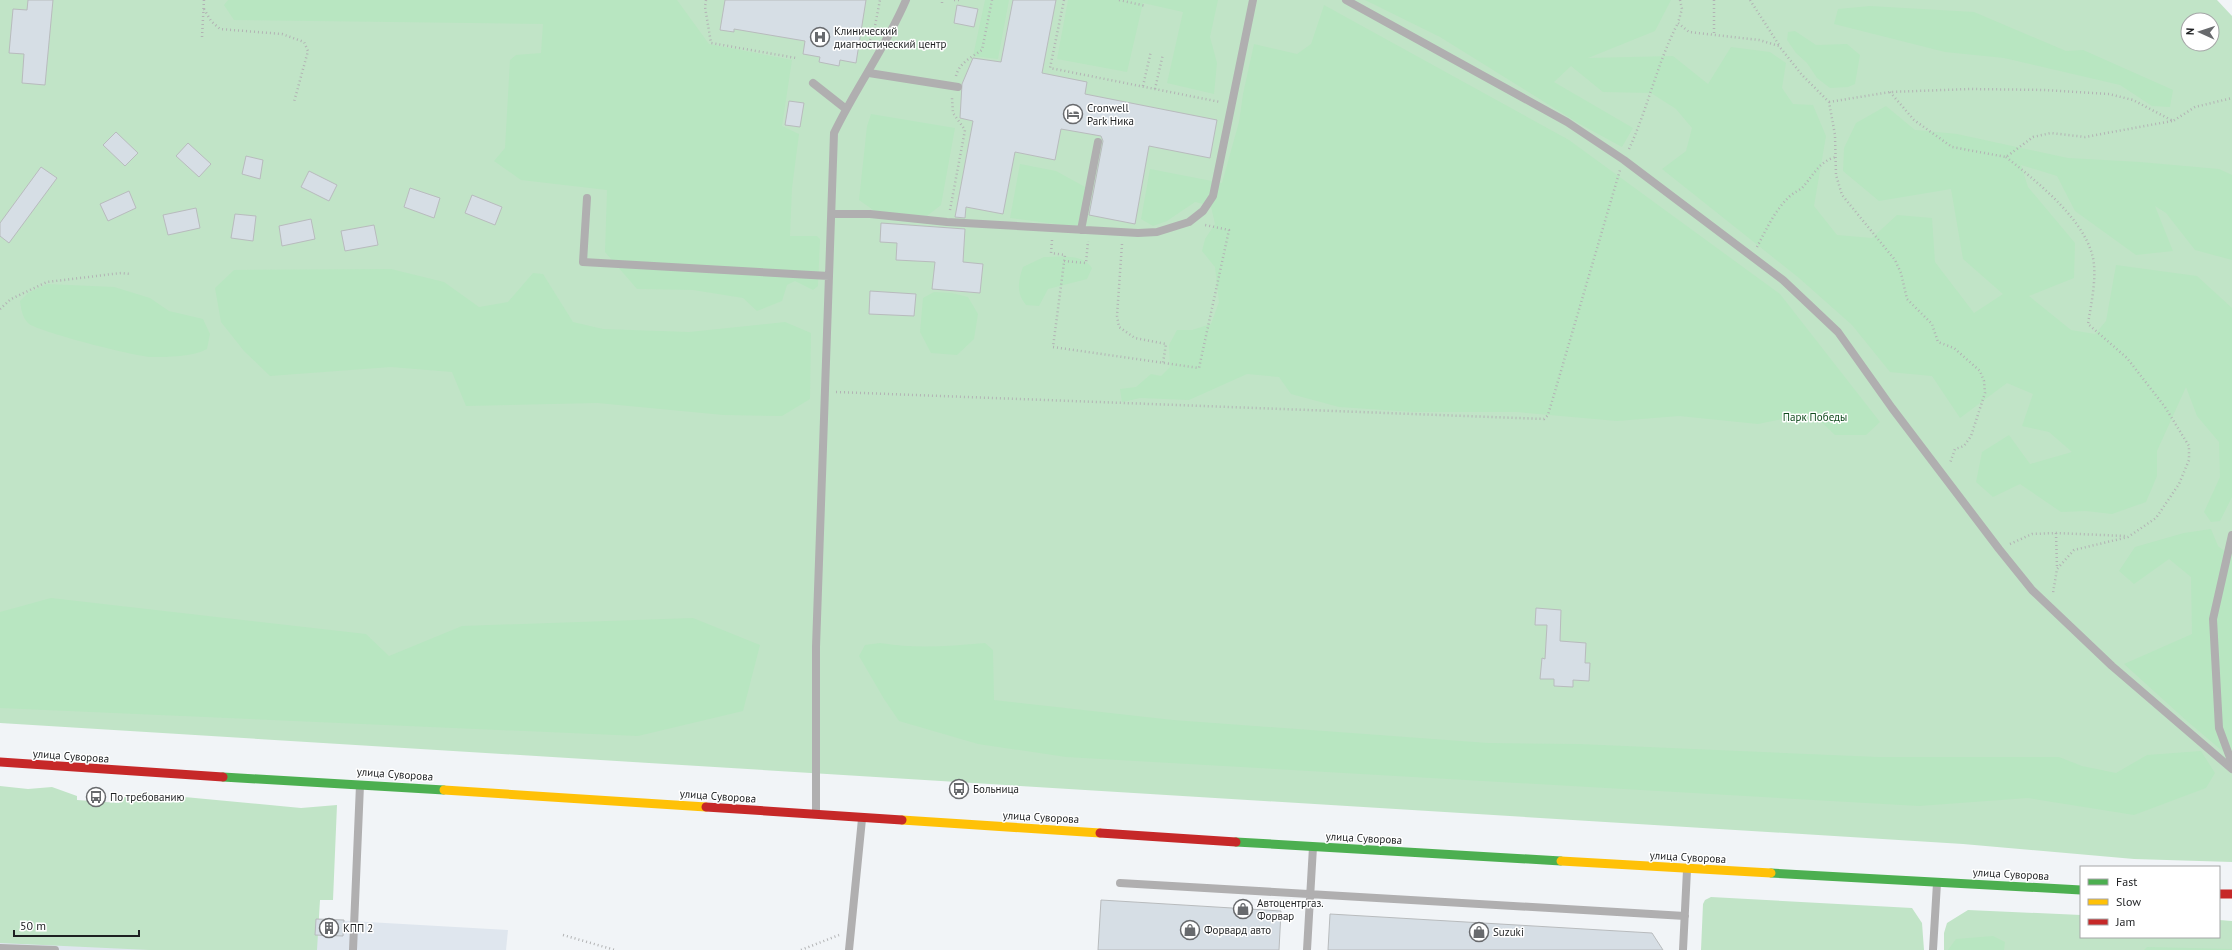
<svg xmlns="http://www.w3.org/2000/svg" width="2232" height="950" font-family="'PT Sans',sans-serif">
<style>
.built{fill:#dfe6ee}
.green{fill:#c1e4c7;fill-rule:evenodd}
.forest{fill:#b8e6c1}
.building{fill:#d6dee5;stroke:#b8bbbd}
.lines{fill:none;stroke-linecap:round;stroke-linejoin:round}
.path{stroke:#b2b3b4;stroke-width:2.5;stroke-dasharray:1 3;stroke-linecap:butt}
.lane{stroke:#b0afb0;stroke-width:8}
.fast{stroke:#4caf50;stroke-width:9}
.slow{stroke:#ffc107;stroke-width:9}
.jam{stroke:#c62828;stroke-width:9}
.labels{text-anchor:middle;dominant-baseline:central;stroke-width:3;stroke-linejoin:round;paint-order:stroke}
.poi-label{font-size:11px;fill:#1e2022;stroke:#fff;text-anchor:start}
.park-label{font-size:11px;fill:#114b1e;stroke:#fff}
.street-label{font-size:11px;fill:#1e2022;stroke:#fff}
</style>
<rect width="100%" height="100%" fill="#f1f4f7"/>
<!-- built -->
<path class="built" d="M0 901 508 930 506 950H0Z"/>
<!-- green -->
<path class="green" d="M0 0H2217L2232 16V862L2134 859 1963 844 0 723ZM2188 20H2212V44H2188Z
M0 786 28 789 52 787 77 796V800L119 803 121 798 142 793 301 808 337 805 333 900H320L317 950H149L0 943Z
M1711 897 1912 908 1922 923 1924 950H1701L1703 904 1705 900Z
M1968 910 2081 915V937H2219V920L2232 921V950H1944V933L1947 923Z"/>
<!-- forest -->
<path class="forest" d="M228 0H677L709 44 792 60 782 126 799 134 792 188 790 236H817L820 239 818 286 813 290 795 281 787 285 782 301 757 311 743 298 693 290 637 289 605 252 607 190 521 180 494 161 505 148 510 60 516 55 541 53 543 24 234 20 224 5Z
M985 0H1009L998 59 973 56Z
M1068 0H1218L1210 37 1217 63 1214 94 1167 83 1183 12 1143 3 1127 72 1057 59Z
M1365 0H1671L1655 31 1588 58 1673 56 1708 84 1731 47 1770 52 1786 63 1782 88 1793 104 1813 105 1826 136 1814 206 1837 235 1872 238 1897 215 1932 218 1935 262 1974 313 2003 294 1963 259 1951 189 1879 201 1843 171 1844 148 1856 123 1886 106 1915 130 1957 134 2068 158 2140 162 2219 169 2232 175V260L2195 250 2166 213 2155 206 2173 251 2136 255 2075 211 2057 176 2021 165 2028 187 2075 243 2074 278 2029 296 2071 330 2095 334 2106 321 2116 265 2197 276 2232 308V497L2220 521 2211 522 2204 512 2220 477 2219 442 2197 416 2186 387 2157 451V476L2146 502 2112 514 2086 511 2061 512 2020 484 1993 497 1976 482 1982 452 2009 435 2030 464 2072 452 2049 432 2022 426 2033 394 2007 383 1960 418 1932 376 1890 372 1852 325 1799 278 1662 169 1686 151 1692 128 1676 109 1651 93 1603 92 1571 66 1554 82 1633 128 1622 147 1578 123 1440 37Z
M1324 5 1569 140 1780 294 1880 422 1866 435H1835L1812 413 1758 424 1679 416 1617 421 1517 412H1413L1339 407 1291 394 1279 377 1247 374 1189 400 1140 398 1122 402 1120 389 1136 387 1151 374 1161 376 1170 367 1169 345 1177 330H1192L1211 324 1219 302 1215 267 1202 251 1205 239 1215 224 1211 206 1195 202 1167 221 1153 226 1141 219 1150 169 1222 183 1239 122 1243 94 1254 44 1297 54 1311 44Z
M1870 6 1974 12 2066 51 2083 50 2173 90 2170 107 2152 106 2120 85 2004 58 1945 52 1834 24 1838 9Z
M1795 31 1816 45 1847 44 1860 55 1855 84 1848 87 1830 88 1817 78 1807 63 1796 53 1787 40 1788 32Z
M871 114 955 128 941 205 927 216 876 212 859 200 867 126Z
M1020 164 1056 171 1087 188 1079 227 1010 218Z
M1044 257C1059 257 1082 253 1092 268L1087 279 1048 289 1039 306 1026 305C1016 293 1018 281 1023 267Z
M391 269 444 282 479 307 508 302 533 273 543 274 573 322 603 329 689 332 785 322 811 333 810 399 782 416 724 415 598 403 466 406 452 372 391 367 270 376 244 351 221 322 215 288 234 270Z
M47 284 114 287 150 298 169 311 203 319 210 334 207 349C192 357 168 357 151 357 137 357 35 331 28 323 22 317 21 308 20 301L28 293Z
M934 292 952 293 968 297 978 314 974 339 957 355 931 353 920 332 923 298Z
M2211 529 2218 546 2232 557V759L2188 722 2124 664 2192 634 2191 577 2169 559 2134 584 2119 571 2135 547 2184 533Z
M51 598 366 634 389 656 462 626 693 618 760 645 743 711 638 736 0 708V612Z
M880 643C916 649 949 646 985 643L993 650 994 700 1173 720 1488 743 1579 744 1878 757H2059L2082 766 2116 773 2147 755 2201 751 2215 773 2206 788 2134 815 2028 798 1919 806 1066 757 978 744 899 721 884 699 859 656 865 645Z
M1993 936 2005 942 2004 950H1948L1956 939Z
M2147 947 2232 949V950H2144Z"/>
<!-- building -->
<path class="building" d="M28 0H53L45 85 22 83 24 54 9 53 13 9 27 10Z
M725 0H866L856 63 840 60 839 66 819 62 820 57 803 54 805 41 734 29V32L720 30Z
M1013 0H1056L1042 73 1087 82 1085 94 1217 120 1210 158 1149 146 1135 224 1089 215 1103 141 1101 136 1061 129 1055 160 1015 152 1003 214 966 207 965 218 955 217 973 121 960 118 962 84 973 58 1001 62Z
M957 5 978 9 974 27 954 23Z
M789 101 804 103 800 127 785 125Z
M116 132 138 153 125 166 103 145Z
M188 143 211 164 199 177 176 156Z
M246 156 263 160 260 179 242 174Z
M41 167 57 178 9 243 0 236V223Z
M309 171 337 185 329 201 301 187Z
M410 188 440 198 434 218 404 207Z
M129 191 136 208 108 221 100 204Z
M472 195 502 207 495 225 465 213Z
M196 208 200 228 168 235 163 215Z
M235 214 256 216 253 241 231 238Z
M311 219 315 239 282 246 279 226Z
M881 223 965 229 963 262 983 264 980 293 932 289 935 262 896 260 897 243 880 242Z
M374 225 378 245 345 251 341 231Z
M870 291 916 294 914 316 869 314Z
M1536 608 1561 610 1560 641 1586 643 1585 663H1590L1589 681 1573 680V687L1554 686V679H1540L1542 658 1545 659 1547 625H1535Z
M1101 900 1281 911 1279 950H1098Z
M1330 914 1652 933 1663 950H1328Z
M316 919 344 920 343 936 315 935Z"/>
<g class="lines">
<!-- path -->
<path class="path" d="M706 0 705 7 711 43 796 58
M954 0H962
M1064 0 1050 68 1220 102
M1119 0 1146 6
M1680 0 1682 9 1678 23 1689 32 1759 40 1779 46 1802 75 1829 102 1835 135 1836 175 1842 195 1895 260 1901 273 1907 299 1932 324 1938 342 1954 348 1980 371 1984 381 1985 393 1971 436 1964 446 1955 449 1950 463
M1714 0V35
M1750 0 1779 45
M942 3V0
M204 9 211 21 220 29 282 34 304 42 308 51 294 102
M202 37 204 0
M870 40 874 31 880 0
M956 76C959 63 972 57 982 50L992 0
M1143 86 1151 51
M1155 89 1163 54
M1890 92 1914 120 1952 147 2006 157 2033 137 2051 133 2085 137 2172 121
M1829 102 1890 92 1970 89 2046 90 2109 94 2133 100 2173 121 2195 107 2232 98
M1629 149C1648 108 1657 63 1678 23
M2006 157C2036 181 2081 216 2092 254 2098 274 2091 304 2088 324L2127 358 2165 407 2189 446V460L2179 484 2156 518 2128 537 2074 550 2057 569 2053 593
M950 210 965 130 953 113 952 98
M1052 240 1051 253 1065 255 1053 347 1199 368 1229 230 1205 225
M1122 244 1117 316 1119 327 1135 338 1166 344 1163 363
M1757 247C1766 230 1775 210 1789 197 1793 193 1798 191 1802 188 1813 176 1819 161 1836 157
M1064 261 1086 263 1088 241
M0 309 11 299 47 282 121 273 130 274
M836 392 1544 419 1548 415 1620 170
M2056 533 2057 568
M2010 544 2032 534 2056 533 2125 536
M563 935 615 950
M801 950 839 935"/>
<!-- lane -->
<path class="lane" d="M1346 0 1567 122 1624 160 1783 280 1838 332 1892 408 1999 549 2032 590 2112 666 2232 769
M869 73 958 87
M813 83 846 109
M587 198 583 262 829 276
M832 214H870L947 222 1138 233 1157 232 1189 222 1203 211 1213 196 1253 0
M1081 230 1098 142
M2232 535 2213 619 2219 728 2232 763
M816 812V647L834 133C856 87 886 47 906 0
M1120 883 1685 916
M0 948 55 950
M353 950 360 785
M849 950 862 819
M1307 950 1313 847
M1683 950 1687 870
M1933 950 1937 883"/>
<!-- fast -->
<path class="fast" d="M223 777 444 790
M1236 842 1561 861
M1771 873 2081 890"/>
<!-- slow -->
<path class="slow" d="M444 790 706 807
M902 820 1100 833
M1561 861 1771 873"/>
<!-- jam -->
<path class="jam" d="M0 762 223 777
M706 807 902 820
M1100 833 1236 842
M2219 894H2232"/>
</g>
<!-- icons -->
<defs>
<symbol id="hospital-ring" viewBox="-11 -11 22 22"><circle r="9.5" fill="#fff" stroke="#686a6d" stroke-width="1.5"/><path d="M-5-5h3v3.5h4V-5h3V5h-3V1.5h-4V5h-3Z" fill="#686a6d"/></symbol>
<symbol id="hotel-ring" viewBox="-11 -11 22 22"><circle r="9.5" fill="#fff" stroke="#686a6d" stroke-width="1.5"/><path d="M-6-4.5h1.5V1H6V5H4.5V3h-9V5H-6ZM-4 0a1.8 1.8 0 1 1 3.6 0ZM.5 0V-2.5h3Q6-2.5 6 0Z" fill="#686a6d"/></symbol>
<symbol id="bus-ring" viewBox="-11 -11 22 22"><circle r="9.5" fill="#fff" stroke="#686a6d" stroke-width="1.5"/><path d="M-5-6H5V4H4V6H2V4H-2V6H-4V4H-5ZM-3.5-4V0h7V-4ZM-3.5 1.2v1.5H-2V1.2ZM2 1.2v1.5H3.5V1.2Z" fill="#686a6d"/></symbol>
<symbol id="shop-ring" viewBox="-11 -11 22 22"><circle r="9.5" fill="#fff" stroke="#686a6d" stroke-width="1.5"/><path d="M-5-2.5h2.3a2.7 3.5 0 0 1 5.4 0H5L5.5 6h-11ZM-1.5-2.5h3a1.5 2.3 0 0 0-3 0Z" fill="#686a6d"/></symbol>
<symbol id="building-ring" viewBox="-11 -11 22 22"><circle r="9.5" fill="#fff" stroke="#686a6d" stroke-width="1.5"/><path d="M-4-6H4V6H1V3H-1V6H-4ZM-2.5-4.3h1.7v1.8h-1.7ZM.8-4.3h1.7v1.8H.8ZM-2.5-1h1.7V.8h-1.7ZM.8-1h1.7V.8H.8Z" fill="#686a6d"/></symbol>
</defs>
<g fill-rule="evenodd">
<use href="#hospital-ring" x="809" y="26" width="22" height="22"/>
<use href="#hotel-ring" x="1062" y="103" width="22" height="22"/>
<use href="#bus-ring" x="948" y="778" width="22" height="22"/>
<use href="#bus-ring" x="85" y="786" width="22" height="22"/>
<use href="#shop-ring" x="1232" y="898" width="22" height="22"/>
<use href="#building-ring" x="318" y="917" width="22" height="22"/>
<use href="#shop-ring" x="1179" y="919" width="22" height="22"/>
<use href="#shop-ring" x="1468" y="921" width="22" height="22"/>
</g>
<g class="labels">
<!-- poi labels -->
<g class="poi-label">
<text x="834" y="31">Клинический<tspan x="834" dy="13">диагностический центр</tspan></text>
<text x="1087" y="108">Cronwell<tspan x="1087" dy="13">Park Ника</tspan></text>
<text x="973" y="789">Больница</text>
<text x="110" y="797">По требованию</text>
<text x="1257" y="903">Автоцентргаз.<tspan x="1257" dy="13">Форвар</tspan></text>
<text x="343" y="928">КПП 2</text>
<text x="1204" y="930">Форвард авто</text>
<text x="1493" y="932">Suzuki</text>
</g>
<!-- park labels -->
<g class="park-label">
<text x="1815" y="417">Парк Победы</text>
</g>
<!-- street labels -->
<g class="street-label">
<text transform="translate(71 756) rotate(4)">улица Суворова</text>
<text transform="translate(395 774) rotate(4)">улица Суворова</text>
<text transform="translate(718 796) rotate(4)">улица Суворова</text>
<text transform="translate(1041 817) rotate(3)">улица Суворова</text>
<text transform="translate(1364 838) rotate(3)">улица Суворова</text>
<text transform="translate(1688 857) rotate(3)">улица Суворова</text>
<text transform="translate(2011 874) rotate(3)">улица Суворова</text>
</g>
</g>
<!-- legend -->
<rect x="2080" y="866" width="140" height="72" fill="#ffffff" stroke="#a5a6a7"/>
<rect x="2088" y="879" width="20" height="6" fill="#4caf50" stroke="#a5a6a7"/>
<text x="2116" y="886" font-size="12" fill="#1e2022">Fast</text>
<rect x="2088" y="899" width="20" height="6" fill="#ffc107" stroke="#a5a6a7"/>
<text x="2116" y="906" font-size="12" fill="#1e2022">Slow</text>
<rect x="2088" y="919" width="20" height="6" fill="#c62828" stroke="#a5a6a7"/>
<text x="2116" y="926" font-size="12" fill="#1e2022">Jam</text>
<!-- north arrow -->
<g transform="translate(2200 32) rotate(273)"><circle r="19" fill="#ffffff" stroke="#a5a6a7"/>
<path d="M0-3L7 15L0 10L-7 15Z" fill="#686a6d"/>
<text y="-6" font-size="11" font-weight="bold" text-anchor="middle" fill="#1e2022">N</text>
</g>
<!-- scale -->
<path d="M14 930v6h125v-6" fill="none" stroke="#1e2022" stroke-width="2"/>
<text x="20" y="930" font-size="12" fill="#1e2022" stroke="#ffffff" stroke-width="3" paint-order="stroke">50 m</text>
</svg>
